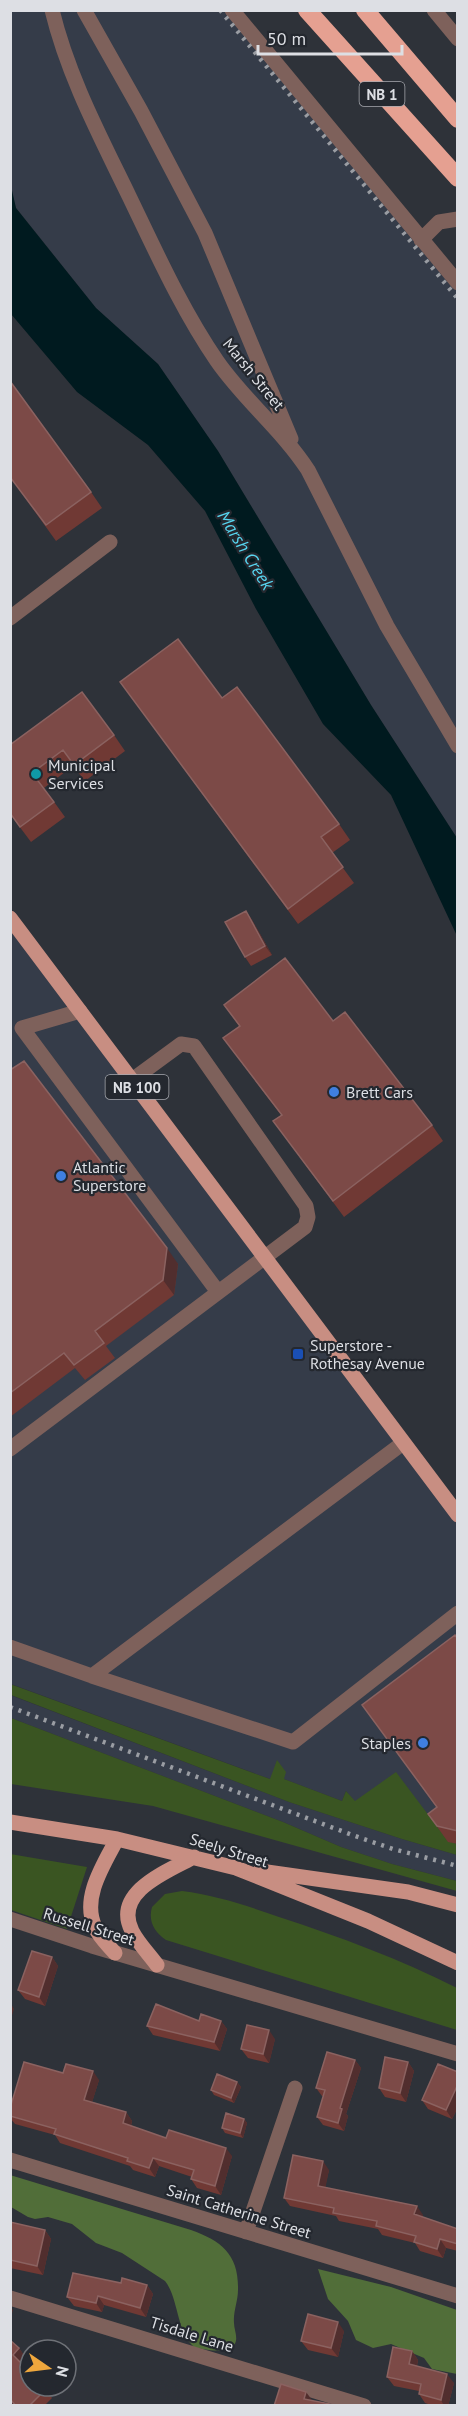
<svg xmlns="http://www.w3.org/2000/svg" width="468" height="2416" font-family="'PT Sans',sans-serif">
<style>
.built{fill:#353c49}
.green{fill:#3a5522}
.forest{fill:#516e39}
.water{fill:#001a1f}
.lines{fill:none;stroke-linecap:round;stroke-linejoin:round}
.minor{stroke:#7e615b;stroke-width:15}
.major{stroke:#c88e82;stroke-width:15}
.highway{stroke:#e5a091;stroke-width:18}
.rail{stroke:#9a9da3;stroke-width:4.5;stroke-dasharray:3 6;stroke-linecap:butt}
.wall{fill:#703934}
.shaded-wall{fill:#512e2e}
.building{fill:#7c4a47;stroke:#8b6260;stroke-width:1.5}
.culture-dot{fill:#0f9aa8;stroke:#24282f;stroke-width:2}
.shop-dot{fill:#3f7fe0;stroke:#24282f;stroke-width:2}
.transit-dot{fill:#1a4fb4;stroke:#24282f;stroke-width:2}
.labels{text-anchor:middle;dominant-baseline:central;stroke-width:4.5;stroke-linejoin:round;paint-order:stroke}
.shield{fill:#24282f;stroke:#a6a8ae;stroke-width:1.5}
.shield-label{font-size:15px;font-weight:bold;fill:#dddfe4}
.street-label{font-size:16px;fill:#dddfe4;stroke:#24282f}
.poi-label{font-size:16px;fill:#dddfe4;stroke:#24282f;text-anchor:start}
.water-label{font-size:18px;font-style:italic;fill:#57d5f0;stroke:#24282f}
</style>
<rect width="100%" height="100%" fill="#2e3239"/>
<!-- built -->
<path class="built" d="M10 11H239L457 273V838L371 705 218 451 158 364 96 308 16 208 10 186Z
M10 918 457 1515V1844L355 1802 346 1791 342 1801 284 1779H270L11 1684Z
M10 1695 289 1802 402 1839 457 1855V1881L392 1864 341 1847 283 1822 11 1718Z"/>
<!-- green -->
<path class="green" d="M10 1684 270 1779 277 1760 286 1772 284 1779 342 1801 346 1791 355 1801 396 1772 448 1841 457 1844V1855L402 1839 289 1802 11 1695Z
M11 1718 283 1822 341 1847 392 1864 457 1881V1891L153 1806 11 1784Z
M10 1854 87 1867 67 1929 11 1910Z
M182 1891C215 1895 248 1906 279 1917 340 1937 400 1959 457 1988V2030L166 1940C154 1932 148 1921 152 1907L165 1894Z"/>
<!-- forest -->
<path class="forest" d="M10 2175 191 2230C222 2241 239 2255 238 2290 238 2301 233 2312 234 2323 234 2330 239 2339 234 2345 228 2354 203 2350 194 2347 176 2331 179 2299 165 2281L122 2253 96 2243 72 2224 48 2217 35 2219 28 2217 11 2207Z
M318 2269 391 2287 457 2310V2374L432 2369 424 2358 391 2344 373 2348 356 2340 348 2321 328 2299Z"/>
<!-- water -->
<path class="water" d="M11 186 16 208 96 308 158 364 218 451 371 705 457 838V936L391 795 323 724 256 609 205 511 148 445 77 392 11 314Z"/>
<g class="lines">
<!-- minor -->
<path class="minor" d="M52 10C68 76 100 136 129 196 156 252 182 310 217 361 244 400 282 430 308 470L387 626 458 746
M84 10 141 111 205 233 291 439
M232 10 458 283
M434 10 458 39
M421 240 439 222 458 219
M10 618 110 542
M80 1011 22 1028 218 1292
M403 1443 92 1676 293 1742 458 1613
M10 1449 305 1227 308 1217 306 1206 194 1046 181 1044 132 1080
M10 1647 92 1676
M10 1919 92 1946 458 2054
M10 2160 458 2296
M246 2232 295 2088
M10 2298 364 2406"/>
<!-- major -->
<path class="major" d="M10 918 458 1515
M10 1822 117 1839 236 1868 368 1921 458 1963
M260 1871 408 1892 458 1905
M115 1953C108 1945 99 1937 95 1927 81 1898 104 1864 117 1839
M157 1965C149 1954 138 1943 132 1931 112 1892 168 1871 194 1857"/>
<!-- highway -->
<path class="highway" d="M307 10 458 178
M365 10 458 119"/>
<!-- rail -->
<path class="rail" d="M220 10 458 299
M10 1707 355 1836 393 1849 458 1866"/>
</g>
<!-- wall -->
<path class="wall" d="M10 477 91 492 102 508 56 541Z
M120 682 222 698 339 824 350 840 332 853 354 883 298 924Z
M114 735 125 751 85 781 73 766 44 788 65 817 31 842 10 814V745Z
M246 911 252 920 272 955 251 966 245 957Z
M224 1005 333 1021 432 1125 443 1141 344 1217 273 1121 281 1115 223 1038 239 1026Z
M10 1070 178 1264 174 1295 106 1346 115 1358 85 1380 75 1368 10 1417Z
M458 1639V1844L448 1842 428 1814 437 1808 362 1705Z
M52 1957 58 1966 45 2006 25 1999 18 1990Z
M199 2021H221L227 2029 220 2051 153 2035 147 2026Z
M275 2039 269 2063 248 2058 241 2049Z
M355 2060 361 2068 346 2114 348 2116 344 2131 323 2125 317 2117 323 2096H322L316 2088Z
M408 2062 414 2071 406 2102 385 2097 379 2088Z
M458 2072V2107L452 2119 428 2109 422 2100Z
M63 2073 99 2080 92 2102 126 2112 132 2121 131 2126 166 2138 232 2156 221 2195 197 2188 191 2179 192 2177 159 2166 155 2177 133 2170 130 2166 60 2143 55 2135 15 2124 10 2118V2116Z
M237 2082 241 2087 234 2103 214 2095 211 2090Z
M244 2119 247 2123 243 2138 225 2133 222 2128Z
M329 2170 325 2187 423 2215 422 2217 458 2229V2251L446 2248 443 2258 420 2251 415 2243 382 2235 378 2229 339 2221 336 2216 290 2206 284 2198Z
M10 2222 45 2230 51 2239 43 2275 10 2268Z
M121 2283 147 2285 153 2294 146 2317 104 2305 102 2312 74 2306 67 2297Z
M344 2331 338 2357 308 2350 301 2341Z
M10 2340 19 2348 25 2357 20 2362 46 2389 52 2398 44 2406H15L10 2401Z
M412 2351 418 2360 417 2366 454 2383 448 2406H434L425 2403 419 2394V2391L394 2386 387 2377Z"/>
<!-- shaded-wall -->
<path class="shaded-wall" d="M246 911 252 920 272 955 265 946Z
M167 1248 178 1264 174 1295 163 1280Z
M52 1957 58 1966 45 2006 39 1997Z
M11 2004 14 2009 10 2022Z
M221 2021 227 2029 220 2051 214 2042Z
M269 2030 275 2039 269 2063 263 2054Z
M355 2060 361 2068 346 2114 348 2116 344 2131 338 2123 340 2108Z
M408 2062 414 2071 406 2102 400 2093Z
M93 2071 99 2080 90 2109 84 2100Z
M237 2082 241 2087 234 2103 231 2098Z
M458 2084V2107L452 2119 446 2110Z
M126 2112 132 2121 129 2132 123 2123Z
M244 2119 247 2123 243 2138 240 2133Z
M226 2148 232 2156 221 2195 215 2186Z
M153 2158 159 2166 155 2177 149 2168Z
M323 2161 329 2170 324 2195 318 2186Z
M417 2206 423 2215 420 2223 414 2214Z
M45 2230 51 2239 43 2275 37 2266Z
M440 2239 446 2248 443 2258 437 2249Z
M147 2285 153 2294 146 2317 140 2308Z
M98 2296 104 2305 102 2312 96 2303Z
M10 2306 13 2310 10 2321Z
M338 2322 344 2331 338 2357 331 2348Z
M19 2348 25 2357 19 2363 13 2355Z
M412 2351 418 2360 415 2372 409 2364Z
M447 2374 454 2383 448 2406H444L441 2400Z
M306 2392 312 2400 304 2399Z"/>
<!-- building -->
<path class="building" d="M10 381 91 492 46 525 10 477Z
M178 639 222 698 237 687 339 824 321 837 343 867 288 909 120 682Z
M82 692 114 735 74 765 63 750 32 773 54 802 20 827 10 813V745Z
M246 911 265 946 245 957 225 922Z
M285 958 333 1021 345 1012 432 1125 333 1201 273 1121 282 1115 223 1038 240 1026 224 1005Z
M24 1061 167 1248 163 1280 95 1331 104 1343 74 1365 64 1353 10 1393V1070Z
M455 1635 458 1639V1831L437 1826 428 1814 437 1807 362 1705Z
M32 1951 52 1957 39 1997 18 1990Z
M156 2004 199 2021 201 2014 221 2021 214 2042 147 2026Z
M247 2025 269 2030 263 2054 241 2049Z
M327 2052 355 2060 340 2108 342 2109 338 2123 317 2117 325 2090 316 2088Z
M385 2057 408 2062 400 2093 379 2088Z
M24 2062 63 2073 66 2064 93 2071 84 2100 126 2112 123 2123 166 2138 169 2130 226 2148 215 2186 191 2179 194 2170 153 2158 149 2168 127 2161 128 2158 54 2134 56 2129 10 2116V2108Z
M438 2064 458 2072V2084L446 2110 422 2100Z
M217 2074 237 2082 231 2098 211 2090Z
M226 2113 244 2119 240 2133 222 2128Z
M293 2155 323 2161 318 2186 417 2206 414 2214 458 2229V2244L440 2239 437 2249 414 2242 416 2236 376 2226 377 2221 333 2213 334 2208 284 2198Z
M10 2222 45 2230 37 2266 10 2260Z
M73 2273 121 2283 122 2278 147 2285 140 2308 98 2296 96 2303 67 2297Z
M308 2314 338 2322 331 2348 301 2341Z
M10 2340 19 2348 13 2355 30 2372V2386H43L46 2389 29 2406H16L10 2399Z
M393 2347 412 2351 409 2364 447 2374 441 2400 419 2394 421 2384 387 2377Z
M281 2384 306 2392 304 2399 330 2404V2406H274Z"/>
<!-- markers -->
<circle class="culture-dot" cx="36" cy="774" r="6"/>
<g class="shop-dot">
<circle cx="334" cy="1092" r="6"/>
<circle cx="61" cy="1176" r="6"/>
<circle cx="423" cy="1743" r="6"/>
</g>
<rect class="transit-dot" x="292" y="1348" width="12" height="12" rx="3"/>
<g class="labels">
<!-- shield labels -->
<g class="shield">
<rect x="359.5" y="82" width="45" height="24" rx="4.5"/>
<rect x="105.5" y="1075" width="63" height="24" rx="4.5"/>
</g>
<g class="shield-label">
<text x="382" y="94">NB 1</text>
<text x="137" y="1087">NB 100</text>
</g>
<!-- street labels -->
<g class="street-label">
<text transform="translate(254 374) rotate(51)">Marsh Street</text>
<text transform="translate(229 1850) rotate(17)">Seely Street</text>
<text transform="translate(89 1926) rotate(17)">Russell Street</text>
<text transform="translate(239 2211) rotate(17)">Saint Catherine Street</text>
<text transform="translate(192 2334) rotate(17)">Tisdale Lane</text>
</g>
<!-- poi labels -->
<g class="poi-label">
<text x="48" y="765">Municipal<tspan x="48" dy="18">Services</tspan></text>
<text x="346" y="1092">Brett Cars</text>
<text x="73" y="1167">Atlantic<tspan x="73" dy="18">Superstore</tspan></text>
<text x="310" y="1345">Superstore -<tspan x="310" dy="18">Rothesay Avenue</tspan></text>
<text x="411" y="1743" text-anchor="end">Staples</text>
</g>
<!-- water labels -->
<g class="water-label">
<text transform="translate(246 550) rotate(58)">Marsh Creek</text>
</g>
</g>
<!-- border -->
<rect width="468" height="2416" fill="none" stroke="#dddfe4" stroke-width="24"/>
<!-- north arrow -->
<g transform="translate(48 2368) rotate(104)"><circle r="28" fill="#24282f" stroke="#6e7177" stroke-width="1.5"/>
<path d="M0-4.5L10 22L0 15L-10 22Z" fill="#efa73d"/>
<text y="-9" font-size="16" font-weight="bold" text-anchor="middle" fill="#dddfe4">N</text>
</g>
<!-- scale -->
<path d="M258 45v9h144v-9" fill="none" stroke="#dddfe4" stroke-width="3"/>
<text x="267" y="45" font-size="18" fill="#dddfe4" stroke="#24282f" stroke-width="4.5" paint-order="stroke">50 m</text>
</svg>
